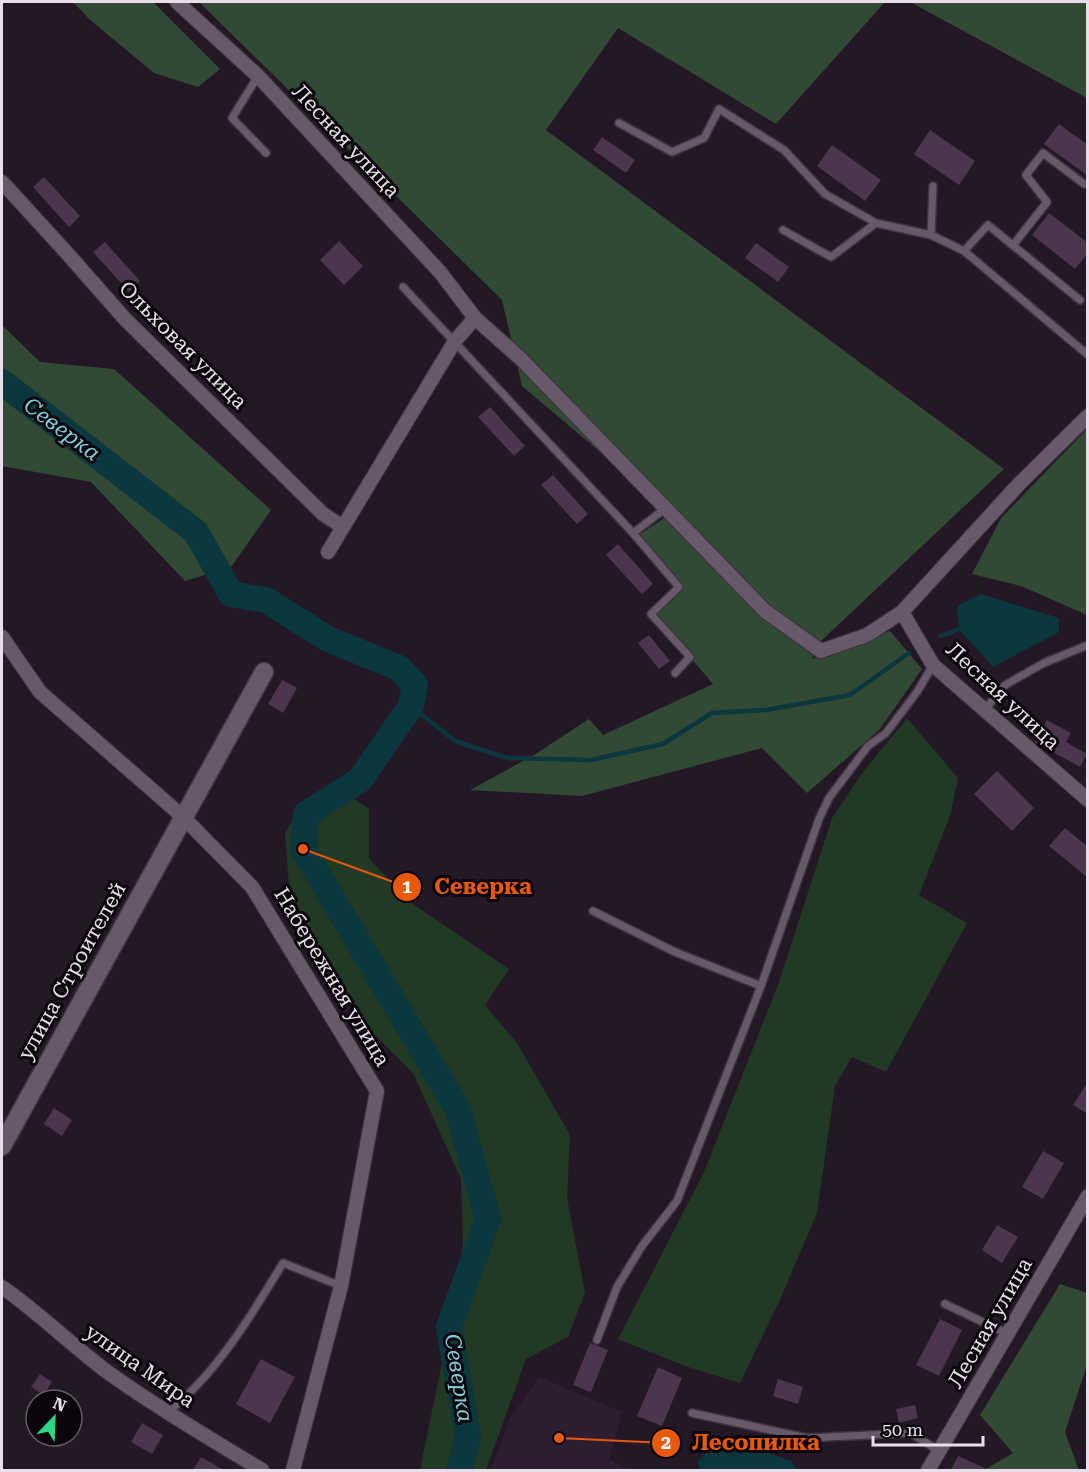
<svg xmlns="http://www.w3.org/2000/svg" width="1089" height="1472" font-family="'Roboto Serif',serif">
<style>
.built{fill:#2f1e32}
.green{fill:#223924}
.forest{fill:#324933}
.water{fill:#0b373e}
.lines{fill:none;stroke-linecap:round;stroke-linejoin:round}
.stream{stroke:#0b373e;stroke-width:4.5}
.river{stroke:#0b373e;stroke-width:26}
.building{fill:#4b364e}
.lane-casing{stroke:#3d343f;stroke-width:10}
.street-casing{stroke:#3d343f;stroke-width:16}
.secondary-casing{stroke:#3d343f;stroke-width:21}
.lane{stroke:#68596a;stroke-width:7}
.street{stroke:#68596a;stroke-width:14}
.secondary{stroke:#68596a;stroke-width:18}
.labels{text-anchor:middle;dominant-baseline:central;stroke-width:6;stroke-linejoin:round;paint-order:stroke}
.street-label{font-size:21px;fill:#e8dfea;stroke:#0a060b}
.water-label{font-size:22px;font-style:italic;fill:#82cedb;stroke:#0a060b}
.leader{fill:none;stroke:#e8590c;stroke-width:2}
.callout-dot{fill:#e8590c;stroke:#0a060b;stroke-width:2}
.mark-label{font-size:18px;text-anchor:middle;font-weight:bold;fill:#fff}
.callout-label{font-size:22px;text-anchor:middle;font-weight:bold;fill:#e8590c;stroke:#0a060b;stroke-width:6;stroke-linejoin:round;paint-order:stroke}
</style>
<rect width="100%" height="100%" fill="#241826"/>
<!-- built -->
<path class="built" d="M539 1377 622 1412 609 1459 627 1470H491L511 1417Z"/>
<!-- green -->
<path class="green" d="M907 718 958 778 950 816 919 895 967 923 886 1072 852 1057 835 1086 817 1213 779 1302 740 1383 688 1367 618 1339 704 1172 778 985 832 818 863 772Z
M332 784 369 809V858L407 900 509 969 485 1005 517 1043 570 1135 567 1198 585 1293 568 1337 526 1359 486 1470H420L455 1299 463 1244 461 1179 413 1073 368 1028 327 973 289 886 285 833 304 802Z"/>
<!-- forest -->
<path class="forest" d="M73 2H153L220 69 198 87 154 73 89 19Z
M199 2H885L776 124 618 28 546 130 1004 469 821 641 812 659 890 631 922 669 880 729 807 793 762 748 582 796 470 790 534 755 589 719 603 735 713 684 654 615 684 587 639 535 672 513 522 386 502 300Z
M910 2H1087V98Z
M2 325 40 362 114 369 271 510 231 567 185 581 91 482 2 466Z
M1087 429V615L1021 586 972 574 1001 518Z
M1060 1284 1087 1293 1088 1358 1085 1371 1065 1432 1079 1470H984L1013 1453 980 1415Z"/>
<!-- water -->
<path class="water" d="M981 594 1059 618V632L993 667 959 629 957 606Z
M732 1439 791 1461 798 1470H701L697 1462 710 1449Z"/>
<g class="lines">
<!-- stream -->
<path class="stream" d="M941 636 959 629
M411 706 455 741 507 758 591 760 663 744 712 713 766 710 850 695 909 653"/>
<!-- river -->
<path class="river" d="M2 382 196 532 231 594 266 600 328 639 399 668 415 685 411 706 360 780 306 814 303 849 458 1110 488 1219 449 1327 468 1438 459 1470"/>
</g>
<!-- building -->
<path class="building" d="M1059 124 1088 145V176L1044 144Z
M930 130 975 161 959 185 914 154Z
M602 137 635 160 626 173 593 150Z
M832 145 881 180 865 201 817 166Z
M44 177 80 216 69 227 33 187Z
M1049 213 1088 243V253L1075 269 1032 235Z
M339 241 363 266 344 285 320 260Z
M105 242 140 281 129 292 93 252Z
M756 243 789 267 778 282 745 258Z
M490 407 525 446 514 456 478 417Z
M553 475 588 514 577 524 541 485Z
M618 544 653 584 642 594 606 555Z
M649 635 670 661 659 669 638 643Z
M282 680 297 688 283 713 268 704Z
M1047 720 1071 733 1066 742 1087 754 1080 767 1035 742Z
M997 771 1034 808 1012 831 974 794Z
M1065 828 1088 847V878L1049 846Z
M1088 1082V1114L1073 1105Z
M54 1108 72 1120 62 1136 44 1124Z
M1043 1151 1064 1163 1043 1199 1022 1187Z
M997 1225 1018 1237 1002 1263 982 1250Z
M940 1319 962 1330 939 1376 916 1365Z
M590 1343 608 1350 591 1392 573 1385Z
M261 1359 295 1377 270 1423 236 1404Z
M658 1367 682 1378 662 1426 637 1416Z
M40 1374 52 1382 44 1395 31 1387Z
M778 1379 803 1387 798 1404 773 1396Z
M915 1405 918 1418 899 1423 896 1409Z
M142 1423 163 1435 152 1454 131 1442Z
M958 1456 989 1470H951Z
M201 1457 224 1470H193Z"/>
<g class="lines">
<defs>
<path id="lane" d="M258 76 232 118 266 153
M619 123 672 152 704 138 719 109 784 150 825 194 876 223 931 235 964 251 1088 355
M783 230 831 257 876 223
M931 235 933 186
M1014 244 1047 202 1026 175 1043 153 1084 184
M964 251 988 225 1080 300
M403 287 633 533 679 587 651 614 690 657 675 673
M633 533 666 508
M984 711 1005 685 1044 663 1088 645
M593 911 675 952 761 986
M945 1304 1008 1334
M597 1340 617 1287 642 1246 677 1201 761 986 819 819 829 798 868 746 886 733 917 692 933 665
M168 1412C217 1373 251 1316 283 1263L341 1286
M692 1413 807 1438 911 1433 939 1451"/>
<path id="street" d="M177 2 258 76 440 272 475 318 521 359 765 611 821 651 867 635 902 612 1019 484 1088 416
M2 182 66 252 125 319 323 514 343 527
M328 552 455 341 475 318
M902 612 933 665 1088 800
M2 637 40 692 182 816 252 887 377 1091 341 1286 293 1470
M2 1287C41 1314 74 1348 113 1376 161 1410 212 1440 262 1470
M928 1470 1088 1196"/>
<path id="secondary" d="M2 1146 264 672"/>
</defs>
<!-- lane casing -->
<use href="#lane" class="lane-casing"/>
<!-- street casing -->
<use href="#street" class="street-casing"/>
<!-- secondary casing -->
<use href="#secondary" class="secondary-casing"/>
<!-- lane -->
<use href="#lane" class="lane"/>
<!-- street -->
<use href="#street" class="street"/>
<!-- secondary -->
<use href="#secondary" class="secondary"/>
</g>
<g class="labels">
<!-- street labels -->
<g class="street-label">
<text transform="translate(346 141) rotate(47)">Лесная улица</text>
<text transform="translate(183 345) rotate(45)">Ольховая улица</text>
<text transform="translate(1003 696) rotate(43)">Лесная улица</text>
<text transform="translate(72 971) rotate(-61)">улица Строителей</text>
<text transform="translate(332 977) rotate(59)">Набережная улица</text>
<text transform="translate(990 1323) rotate(-60)">Лесная улица</text>
<text transform="translate(140 1366) rotate(35)">улица Мира</text>
</g>
<!-- water labels -->
<g class="water-label">
<text transform="translate(62 429) rotate(37)">Северка</text>
<text transform="translate(459 1378) rotate(81)">Северка</text>
</g>
</g>
<!-- callouts -->
<path class="leader" d="M303 849L407 887M559 1438L666 1443"/>
<g class="callout-dot">
<circle cx="303" cy="849" r="6"/>
<circle cx="559" cy="1438" r="6"/>
<circle cx="407" cy="887" r="15"/>
<circle cx="666" cy="1443" r="15"/>
</g>
<g class="mark-label">
<text x="407" y="893">1</text>
<text x="666" y="1449">2</text>
</g>
<g class="callout-label">
<text x="483" y="894">Северка</text>
<text x="756" y="1450">Лесопилка</text>
</g>
<!-- border -->
<rect width="1089" height="1472" fill="none" stroke="#e8dfea" stroke-width="6"/>
<!-- north arrow -->
<g transform="translate(54 1418) rotate(23)"><circle r="28" fill="#0a060b" stroke="#635d64" stroke-width="1.5"/>
<path d="M0-4.5L10 22L0 15L-10 22Z" fill="#2dd884"/>
<text y="-9" font-size="16" font-weight="bold" text-anchor="middle" fill="#e8dfea">N</text>
</g>
<!-- scale -->
<path d="M873 1436v9h110v-9" fill="none" stroke="#e8dfea" stroke-width="3"/>
<text x="882" y="1436" font-size="18" fill="#e8dfea" stroke="#0a060b" stroke-width="4.5" paint-order="stroke">50 m</text>
</svg>
